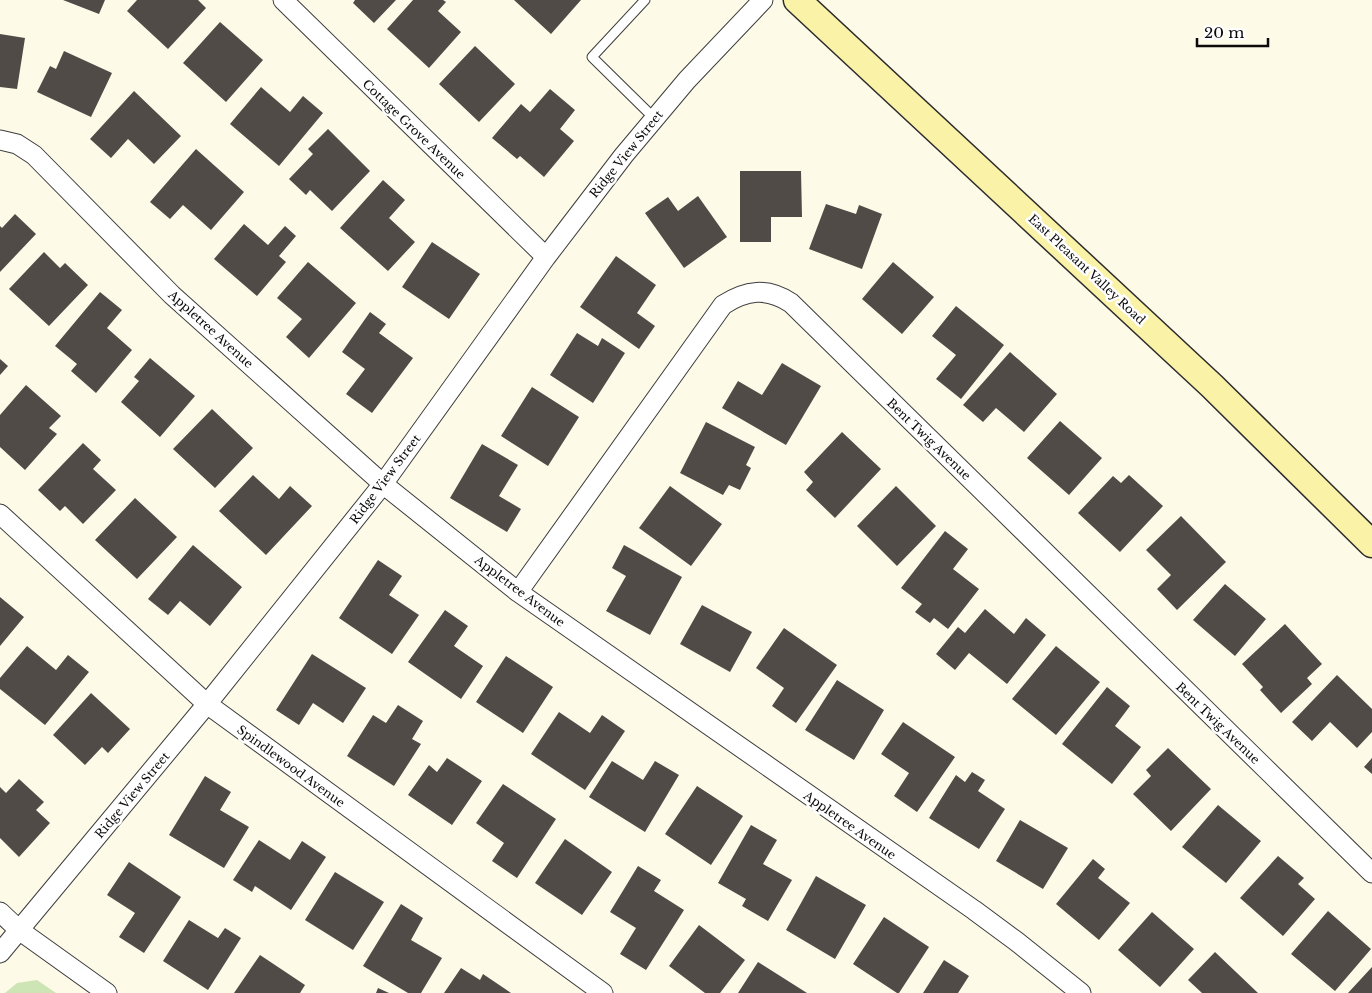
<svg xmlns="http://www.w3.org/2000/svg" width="1372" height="993" font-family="'Libre Baskerville',serif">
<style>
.green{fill:#cde5b5}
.building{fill:#514b47}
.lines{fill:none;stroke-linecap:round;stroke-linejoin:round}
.service-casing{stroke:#3d3d3d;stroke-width:11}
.minor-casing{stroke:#3d3d3d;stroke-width:21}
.secondary-casing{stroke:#2c2c2c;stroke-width:29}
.service{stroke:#fff;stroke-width:9}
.minor{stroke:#fff;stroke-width:19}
.secondary{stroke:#faf2a7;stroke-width:26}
.labels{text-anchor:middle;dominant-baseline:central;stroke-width:5;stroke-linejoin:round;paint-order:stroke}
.street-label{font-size:12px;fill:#0a0a0a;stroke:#fff}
</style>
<rect width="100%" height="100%" fill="#fefae8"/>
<!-- green -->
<path class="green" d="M37 980 56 993H5L17 983Z"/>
<!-- building -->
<path class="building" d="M63 0H105L99 14Z
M137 0H198L206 8 168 49 127 11Z
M355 0H396L374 23 353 3Z
M413 0H443L446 2 438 11 461 32 429 68 387 29Z
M514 0H581L551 34Z
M220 22 263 60 226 102 183 63Z
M0 34 25 38 17 89 0 87Z
M475 46 515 84 479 122 439 84Z
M64 51 112 73 91 117 37 92 50 66 56 69Z
M261 87 290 112 303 96 323 113 279 166 230 124Z
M550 89 575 110 560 129 574 141 544 177 520 156 517 159 492 138 521 104 530 112Z
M134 91 181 136 154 164 128 139 111 158 90 139Z
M328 129 370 171 332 211 310 190 306 195 289 179 313 154 308 149Z
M196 149 244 192 211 230 183 205 170 219 150 202Z
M740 171H801L802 217H771V242H740Z
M383 180 405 200 389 218 415 242 388 271 340 228Z
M698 196 727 237 684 268 645 213 668 197 678 211Z
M826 204 856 214 859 205 882 214 862 269 809 249Z
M15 214 36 234 0 272V226L2 228Z
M244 224 268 245 285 226 296 236 279 256 286 262 257 296 214 259Z
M432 242 480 274 449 319 402 287Z
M44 252 60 268 65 263 88 285 49 326 9 289Z
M616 256 656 285 637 313 655 326 639 349 580 307Z
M308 262 356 303 309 358 286 337 302 319 277 298Z
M893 262 934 297 902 334 862 299Z
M100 292 122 310 107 328 132 350 96 393 71 371 77 364 55 346Z
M956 306 1004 345 961 399 936 379 956 355 932 336Z
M370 312 386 324 379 333 413 358 372 413 346 394 365 369 342 352Z
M577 333 598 346 602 338 625 353 593 403 550 375Z
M1010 352 1057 394 1024 432 996 408 983 422 963 405Z
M150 358 195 396 160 437 121 402 139 381 134 377Z
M0 359 8 366 0 375Z
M782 363 821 386 786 445 722 408 738 381 762 395Z
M26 385 61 416 49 428 57 434 25 470 0 447V415Z
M532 387 579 417 548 466 501 436Z
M212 409 253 448 215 488 173 449Z
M1060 421 1102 458 1069 495 1027 458Z
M706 422 755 447 746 465 751 468 740 490 729 485 723 495 680 473Z
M842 432 881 469 835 518 806 490 813 482 804 472Z
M83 443 101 460 93 469 116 490 83 524 65 506 60 511 38 490Z
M482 444 518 465 499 496 521 509 507 532 450 498Z
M253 475 279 499 290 486 312 506 266 555 219 511Z
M1129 475 1163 506 1120 552 1078 513 1113 476 1121 483Z
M670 486 722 524 691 566 639 528Z
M896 486 936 526 897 566 857 526Z
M135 498 177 537 137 579 95 540Z
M1181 516 1226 562 1177 610 1157 589 1171 575 1146 550Z
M945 531 968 549 953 569 979 589 948 629 934 618 930 623 915 612 922 604 901 588Z
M193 545 242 587 210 626 180 601 168 615 148 599Z
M624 545 682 577 650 635 606 611 626 576 612 568Z
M378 560 402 576 389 595 419 615 392 654 339 618Z
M1225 584 1266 619 1235 656 1193 620Z
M0 597 24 617 0 646Z
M702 605 752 632 730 672 680 644Z
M985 609 1014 634 1026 618 1046 635 1007 684 969 653 955 670 936 654 958 627 965 633Z
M445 610 468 626 454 646 483 666 461 699 408 662Z
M1285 624 1322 664 1307 678 1312 684 1281 713 1260 690 1263 687 1242 664Z
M784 628 837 665 796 723 772 706 784 688 756 668Z
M27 646 56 670 68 655 89 672 45 725 0 689V678Z
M1056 646 1100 682 1056 735 1012 699Z
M312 654 366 688 343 723 313 703 299 725 276 710Z
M506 656 553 687 523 733 476 702Z
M1337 675 1372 709V732L1357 748 1330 722 1312 741 1292 722Z
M837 680 884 710 854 760 805 730Z
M1107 687 1130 706 1115 726 1141 747 1112 784 1062 744Z
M91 693 130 729 108 753 102 747 85 765 53 735Z
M398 705 423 721 412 739 421 744 394 786 347 756 373 715 386 723Z
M559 712 590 733 602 715 625 731 585 790 531 754Z
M903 722 955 757 917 812 894 796 909 773 881 754Z
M1168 748 1211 789 1171 831 1133 794 1151 776 1146 770Z
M447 758 482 781 452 825 408 795 429 765 437 772Z
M1372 758V774L1364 767Z
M612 761 643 780 655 761 679 775 645 832 589 797Z
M972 772 985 780 978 791 1005 809 979 849 929 818 956 775 965 782Z
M205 776 231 792 220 810 249 827 224 868 169 835Z
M19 779 44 802 36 810 50 823 19 857 0 838V787L6 793Z
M503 784 556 819 517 878 492 861 504 843 476 823Z
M697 786 743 816 711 865 665 834Z
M1218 805 1261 841 1226 883 1182 847Z
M1020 820 1068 848 1043 889 996 861Z
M751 825 777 840 763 864 792 880 768 921 742 906 746 899 718 883Z
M565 839 612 872 582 915 535 883Z
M259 840 290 860 302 841 326 857 291 910 255 886 252 892 233 880Z
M1278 856 1304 878 1298 884 1315 899 1283 936 1240 898Z
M1093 859 1105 869 1098 878 1130 903 1099 940 1056 904Z
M129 862 181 897 144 953 119 937 135 913 107 895Z
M638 866 661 880 654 891 684 910 646 970 620 954 636 928 610 912Z
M335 872 384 902 353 950 305 920Z
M816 876 866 905 835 959 786 930Z
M401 904 423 918 411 940 442 958 421 993H408L363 966Z
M1328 911 1371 949 1335 991 1291 954Z
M1152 912 1194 949 1160 987 1118 950Z
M884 917 929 947 899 993H897L853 964Z
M189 920 218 938 225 928 241 938 208 990 163 961Z
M699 925 745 960 720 993H705L669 966Z
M1215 952 1258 993H1202L1188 980Z
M260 955 305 985 300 993H234Z
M944 960 969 976 958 993H923Z
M758 962 807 993H738Z
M1372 967V993H1348Z
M461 968 480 980 483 974 511 993H444Z
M378 988 389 993H376Z"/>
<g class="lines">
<defs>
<path id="service" d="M645 0 592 57 654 118"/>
<path id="minor" d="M283 0 546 257
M0 140 17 144 34 155 172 295 383 484 518 592 974 910 1016 941 1081 993
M0 514 207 704 603 993
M518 592 723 305C746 290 767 287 791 303L1372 873
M0 912 19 930 107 993
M0 953 207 704 383 484 546 257 624 155 687 80 763 0"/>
<path id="secondary" d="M797 0 1212 386 1372 544"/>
</defs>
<!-- service casing -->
<use href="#service" class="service-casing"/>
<!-- minor casing -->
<use href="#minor" class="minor-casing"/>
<!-- secondary casing -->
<use href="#secondary" class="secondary-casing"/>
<!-- service -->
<use href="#service" class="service"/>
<!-- minor -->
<use href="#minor" class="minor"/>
<!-- secondary -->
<use href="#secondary" class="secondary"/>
</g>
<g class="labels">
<!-- street labels -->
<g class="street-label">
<text transform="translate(414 129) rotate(44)">Cottage Grove Avenue</text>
<text transform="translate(626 154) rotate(-51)">Ridge View Street</text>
<text transform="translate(1087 269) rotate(43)">East Pleasant Valley Road</text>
<text transform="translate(211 329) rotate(42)">Appletree Avenue</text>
<text transform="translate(929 439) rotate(44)">Bent Twig Avenue</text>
<text transform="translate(385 479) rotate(-53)">Ridge View Street</text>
<text transform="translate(520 591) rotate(37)">Appletree Avenue</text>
<text transform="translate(1218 723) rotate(44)">Bent Twig Avenue</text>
<text transform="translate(291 766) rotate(36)">Spindlewood Avenue</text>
<text transform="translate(132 795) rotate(-50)">Ridge View Street</text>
<text transform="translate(850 825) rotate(35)">Appletree Avenue</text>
</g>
</g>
<!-- scale -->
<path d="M1197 38v8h71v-8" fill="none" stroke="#0a0a0a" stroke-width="2.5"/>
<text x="1204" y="38" font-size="15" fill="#0a0a0a" stroke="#ffffff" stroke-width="4" paint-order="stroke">20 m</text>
</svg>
